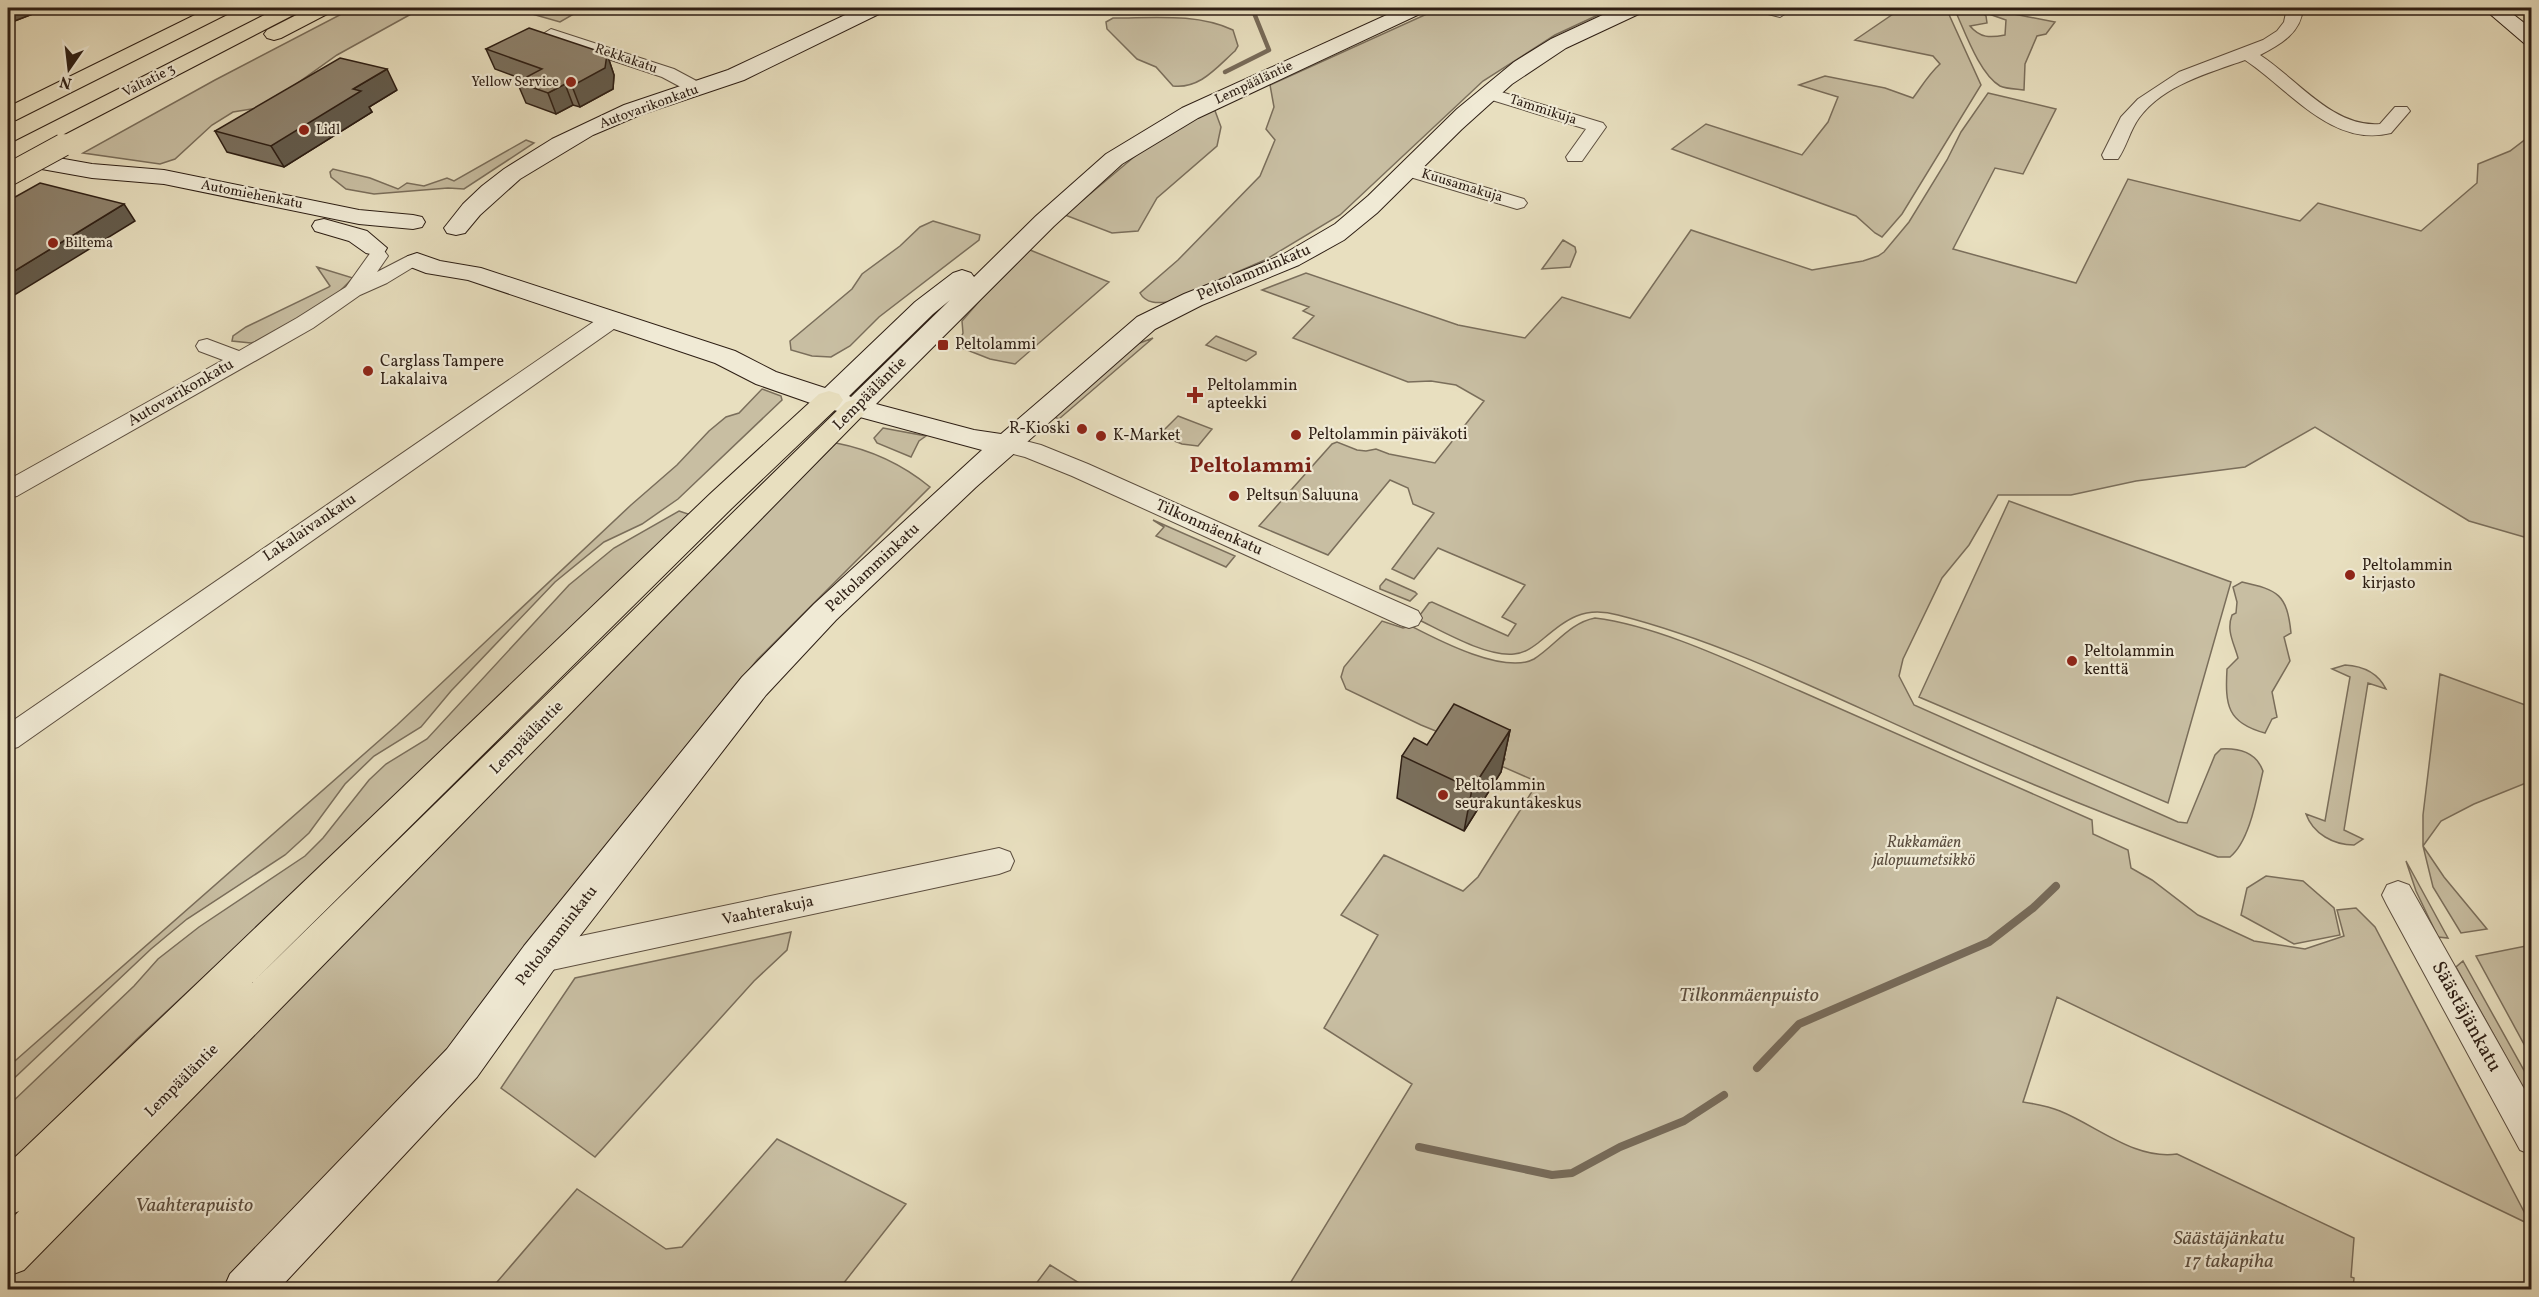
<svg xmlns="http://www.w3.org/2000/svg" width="2539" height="1297" font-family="Vollkorn,serif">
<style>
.green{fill:#c8bea2;stroke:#7a6e5b;stroke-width:1.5}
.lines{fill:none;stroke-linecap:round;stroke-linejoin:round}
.stream-far2{stroke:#776a58;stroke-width:4.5}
.stream-far1{stroke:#776a58;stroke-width:6}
.stream{stroke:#776a58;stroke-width:8}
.street-casing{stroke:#5c4e3f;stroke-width:2}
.secondary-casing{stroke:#2d1e14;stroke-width:2}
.primary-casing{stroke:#2d1e14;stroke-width:2}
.highway-casing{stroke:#2d1e14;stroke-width:2}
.street{fill:#f0ead5;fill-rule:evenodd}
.secondary{fill:#f0ead5;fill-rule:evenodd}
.primary{fill:#e8dfbf;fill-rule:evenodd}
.highway{fill:#e8dfbf;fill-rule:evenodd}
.highway-bridge-casing{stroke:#2d1e14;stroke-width:24;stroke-linecap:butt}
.highway-bridge{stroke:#e8dfbf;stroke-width:22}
.wall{fill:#7a705e;stroke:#2d1e14;stroke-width:1.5}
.shaded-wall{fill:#635b4c;stroke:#2d1e14;stroke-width:1.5}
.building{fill:#8e826d;stroke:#2d1e14;stroke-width:1.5}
.poi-dot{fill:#8f2418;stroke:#f0ead5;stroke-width:2}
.labels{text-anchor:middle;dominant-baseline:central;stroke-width:4.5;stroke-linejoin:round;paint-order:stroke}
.far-street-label{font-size:14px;fill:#2d1e14;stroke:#f0ead5}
.far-poi-label{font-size:14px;fill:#2d1e14;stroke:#f0ead5;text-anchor:start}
.street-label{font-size:16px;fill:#2d1e14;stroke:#f0ead5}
.poi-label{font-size:16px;fill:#2d1e14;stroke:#f0ead5;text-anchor:start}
.park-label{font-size:16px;font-style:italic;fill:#5c4e3f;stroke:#f0ead5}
.near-park-label{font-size:20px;font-style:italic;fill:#5c4e3f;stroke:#f0ead5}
.near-street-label{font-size:20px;fill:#2d1e14;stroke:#f0ead5}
.district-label{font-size:22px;font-weight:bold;fill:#7a1f14;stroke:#f0ead5}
</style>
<rect width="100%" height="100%" fill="#e8dfbf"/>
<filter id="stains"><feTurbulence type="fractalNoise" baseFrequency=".00333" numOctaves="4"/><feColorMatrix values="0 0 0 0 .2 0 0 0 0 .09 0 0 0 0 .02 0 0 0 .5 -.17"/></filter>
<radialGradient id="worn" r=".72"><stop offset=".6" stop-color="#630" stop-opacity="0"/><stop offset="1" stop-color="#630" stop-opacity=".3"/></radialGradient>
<!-- green -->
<path class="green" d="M353 8H422L337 55 264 107 233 112 212 125 175 159 160 164 83 153 215 80Z
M511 8H575L579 11 560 22Z
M1440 8H1613L1555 35 1483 81 1340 215 1265 260 1168 302C1158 303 1146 304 1140 293L1178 260 1260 176 1275 140 1266 129 1274 107 1270 85Z
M1902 8H1946L1981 85 1902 214 1882 237 1875 233 1856 216 1672 149 1706 124 1802 155 1828 122 1838 97 1799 85 1825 76 1885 88 1913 98C1922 86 1928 75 1940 64L1933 56 1855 40Z
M1954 8 1980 10 1986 16 1987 23 1970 26C1980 38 1990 38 2005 35L2006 20 1989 14 1983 8 2055 22 2046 34 2037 36 2025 64 2024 90C2017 89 2006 89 2000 86 1979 74 1964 29 1954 8Z
M1113 18C1154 18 1196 13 1233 30L1238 46 1235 51C1216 68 1200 89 1173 86L1156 67 1137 59 1107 29 1106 22Z
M1988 93 2056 109 2023 174 1995 168 1953 249 2076 283 2128 179 2300 221 2318 203 2421 231 2477 183 2478 164 2510 151 2531 135V539L2469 521 2315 427 2245 467 2136 481 2071 495H1998L1969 545 1942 578 1903 659 1899 676 1914 705 2178 822 2187 823 2215 755 2221 749C2239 748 2256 752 2263 771 2257 796 2250 841 2230 857H2218C2119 820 2021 781 1924 737 1825 693 1724 642 1618 615 1581 605 1565 621 1538 643 1530 649 1524 653 1514 654 1486 657 1442 631 1417 619L1429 603 1432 602 1508 636 1516 624 1502 617 1525 585 1438 548 1414 579 1392 569 1434 513 1413 504 1408 488 1390 480 1328 555 1259 526 1332 444 1337 442 1357 450 1366 451 1376 449 1389 454 1435 463 1484 401 1456 385 1431 381 1408 382 1293 338 1314 316 1303 311 1309 307 1262 290 1306 273 1458 325 1525 338 1562 297 1630 318 1691 230 1812 270 1863 261 1878 256 1884 252 1909 222 1947 160 1961 132Z
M1214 108 1221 127 1217 146 1157 198 1138 231 1112 233 1065 215 1147 146Z
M526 140 534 143 464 189 448 188 374 194 346 189 331 177 330 172 333 169 370 178 398 189 407 183 424 186 447 178 454 181Z
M933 221 980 235 979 240 879 317 850 346 831 357 812 356 791 350 790 341 852 289 862 274 900 246 920 227Z
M1563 240 1575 247 1576 252 1570 267 1542 269Z
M1030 250 1109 282 1015 364 990 359 957 346 963 333 962 321 982 298Z
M317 267 353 278 338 293 264 339 251 343 232 341 233 336 246 327 329 287 330 286Z
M1216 336 1256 352V354L1246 361 1206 345Z
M1153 338 1059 419 1054 417 1137 344Z
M762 389 781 396 782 400 678 499 642 524 604 542 555 582 451 691 421 727 374 756 345 784 309 833 285 855 187 919 151 949 8 1084V1067L397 725 631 505 677 465 709 431 726 417 739 413Z
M1178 416 1212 429 1198 446 1182 444 1159 435Z
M883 428 926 436 919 441 911 457 877 443 874 438Z
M836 443C872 450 902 464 930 487L757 660 440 1058 230 1289 8 1290V1274Z
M2009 501 2231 582 2168 803 1919 697Z
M679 511 691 515 416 780 138 1038 8 1166V1106L134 986 158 959 199 927 305 856 323 838 369 780 386 764 427 739 569 585 614 548Z
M1153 520 1235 556 1226 567 1156 536 1164 527Z
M1386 579 1415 592 1417 594 1410 601 1380 589V586Z
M2242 582C2278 590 2287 594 2291 633L2284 637 2290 661 2272 692 2277 717 2272 719 2265 733C2227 723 2225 705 2227 669L2238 658C2234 643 2226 631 2232 615L2236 613 2237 602 2233 587Z
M1595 618C1660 626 1739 665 1800 691 1898 734 1995 777 2092 820L2093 834 2128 850 2131 868 2152 880 2198 915 2254 941 2305 949 2344 936 2337 910 2356 908 2375 927 2531 1225 2057 997 2023 1102C2036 1104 2048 1106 2060 1111 2097 1126 2135 1160 2177 1154L2354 1238 2351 1277 2354 1278 2353 1289 1286 1290 1412 1084 1324 1028 1378 935 1341 915 1384 855 1463 891 1478 877 1538 782 1501 766 1505 759 1421 725 1346 689 1341 677 1344 667 1382 621 1403 628 1411 626C1438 640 1505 675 1534 659 1555 646 1569 623 1595 618Z
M2345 665C2362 666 2378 673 2386 689L2368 683 2344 830 2363 839 2354 845C2334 845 2313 834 2306 814L2325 821 2350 677 2332 669Z
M2440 674 2531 707V781L2474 804 2441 821 2423 846 2444 877 2487 929 2461 933 2433 887 2423 846V815Z
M2406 861 2448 938 2438 937 2416 891Z
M2266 876 2303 881 2334 908 2340 935 2294 944 2241 915 2247 888Z
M791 932 787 950 754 981 595 1157 501 1088 575 978Z
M2531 945H2532L2531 1057 2476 956Z
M2463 961 2531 1083V1102L2456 967Z
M777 1139 906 1204 839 1289H491L577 1189 666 1249 682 1247Z
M1050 1265 1089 1289H1032Z"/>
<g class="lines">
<!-- stream-far2 -->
<path class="stream-far2" d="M1225 72 1269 50 1254 13"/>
<!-- stream-far1 -->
<path class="stream-far1" d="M2529 373 2532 374"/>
<!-- stream -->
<path class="stream" d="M1757 1068 1799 1024 1989 942 2033 908 2056 886
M1419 1147 1552 1175 1572 1173 1620 1147 1684 1121 1724 1095"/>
<defs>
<path id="street" d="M1754 8H1782L1788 12 1780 17 1756 11Z
M2287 8H2303C2301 33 2281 44 2260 55 2296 78 2333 128 2380 124L2395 107H2407L2410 111 2391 133C2332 148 2289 89 2245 60 2209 73 2163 85 2139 118 2130 130 2127 146 2118 159H2104L2102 155 2121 117 2138 99 2179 72 2263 40 2277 31 2284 22Z
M551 29 674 69 704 85 707 89 704 93H692L662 77 545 38 543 34Z
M1488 88 1603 123 1606 127 1582 161H1568L1566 157 1586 129 1482 97 1479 93 1482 89Z
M1407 164 1524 199 1527 203 1524 207 1517 209 1400 174 1397 170 1400 166Z
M378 250 385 252 388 256 377 272 408 256 415 258 418 262 415 266 387 283 360 295 313 328 17 496 8 498V480L223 360 199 351 196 346 199 341 207 339 239 351 297 318 346 287 371 252Z
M613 313 621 314 624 319 621 324 18 747 8 750V724L605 314Z
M1006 436 1041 445 1088 464 1418 611 1422 618 1418 625 1409 628 1400 625 1072 476 1025 457 998 450 994 444 998 438Z
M999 848 1010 852 1014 861 1010 870 999 874 538 973 527 969 522 959 527 949 538 945Z
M2398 881 2409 885 2532 1103V1155L2520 1150 2387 905 2382 895 2387 885Z"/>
<path id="secondary" d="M860 8H886L883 12 744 80 640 115 593 135 520 179 480 215 465 233 456 235 447 233 444 228 463 204 482 186 504 169 552 139 624 105 728 70Z
M1402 8H1427L1424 12 1198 118 1122 164 1054 226 876 404 974 430 1001 434 1137 317 1184 294 1282 255 1335 224 1368 196 1457 109 1514 62 1551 39 1609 12 1620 8H1646L1643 12 1566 48 1512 84 1462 129 1377 213 1344 240 1299 265 1202 305 1155 329 976 487 836 620 766 695 552 972 477 1077 278 1290H223L230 1274 447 1049 524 946 742 677 814 604 982 450 819 406 756 384 715 363 468 280 426 273 408 266 404 261 408 256 417 253 440 261 481 268 735 351 776 372 825 388 915 302 953 273 962 270 971 273 974 277 1036 216 1106 154 1182 108ZM950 300 851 397 849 396 933 314Z
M2483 8H2505L2532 29V46L2525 44Z
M8 149 92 164 164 170 359 210 413 215 422 217 425 222 422 227 413 229 359 224 164 184 92 178 8 163Z
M324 219 367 231 387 248 384 253 375 255 366 253 349 241 315 231 312 226 315 221Z"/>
<path id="primary" d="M829 391 839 394 843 400 839 406 732 508 252 983 846 402 856 399 866 402 870 408 24 1270 8 1276V1223L19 1211 8 1216V1164L710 494 819 394Z"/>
<path id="highway" d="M209 8H234L231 12 16 120 8 122V107Z
M278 8H302L299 12 16 159 8 161V145Z
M310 8H334L331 12 281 38 274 40 267 38 264 34 267 30Z"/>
</defs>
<!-- street casing -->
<use href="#street" class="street-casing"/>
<!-- secondary casing -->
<use href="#secondary" class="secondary-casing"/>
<!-- primary casing -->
<use href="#primary" class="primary-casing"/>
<!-- highway casing -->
<use href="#highway" class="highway-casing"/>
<!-- street -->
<use href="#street" class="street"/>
<!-- secondary -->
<use href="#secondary" class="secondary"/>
<!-- primary -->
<use href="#primary" class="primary"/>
<!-- highway -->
<use href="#highway" class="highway"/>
<defs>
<path id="highway-bridge" d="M8 175 63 145"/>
</defs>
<!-- highway-bridge casing -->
<use href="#highway-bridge" class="highway-bridge-casing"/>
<!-- highway-bridge -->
<use href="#highway-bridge" class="highway-bridge"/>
</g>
<!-- wall -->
<path class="wall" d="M8 8H73L59 13 48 8 12 22 8 20Z
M486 49 607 54 614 75 613 89 580 107 573 105 556 114 526 103 517 82 522 79 495 69Z
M397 90 369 107 372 112 284 167 227 152 215 131Z
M1510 730 1501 772 1464 831 1397 798 1402 756 1427 745Z"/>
<!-- shaded-wall -->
<path class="shaded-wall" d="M16 8H48L12 22 8 16V11Z
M55 8H73L59 13Z
M607 54 614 75 613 89 580 107 572 86Z
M387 69 397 90 369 107 372 112 284 167 271 146 353 89Z
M565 84 573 105 556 114 548 93Z
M124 204 135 221 8 299V275Z
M8 411 13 417 8 421Z
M1510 730 1501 772 1464 831 1472 789Z"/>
<!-- building -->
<path class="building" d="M8 8H16L8 11Z
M529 28 607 54 605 68 572 86 565 84 548 93 517 82 542 69 486 49Z
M340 58 387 69 353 89 361 91 271 146 215 131Z
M40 183 124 204 8 275V201Z
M1454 704 1510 730 1472 789 1402 756 1414 738 1427 745Z"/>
<!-- markers -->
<g class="poi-dot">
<circle cx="571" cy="82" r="6"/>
<circle cx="304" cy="130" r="6"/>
<circle cx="53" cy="243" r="6"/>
<rect x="937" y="339" width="12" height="12" rx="3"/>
<circle cx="368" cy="371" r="6"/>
<path d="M1192 386h6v6h6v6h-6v6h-6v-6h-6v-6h6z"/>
<circle cx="1082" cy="429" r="6"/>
<circle cx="1296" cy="435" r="6"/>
<circle cx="1101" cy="436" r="6"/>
<circle cx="1234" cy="496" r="6"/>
<circle cx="2350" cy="575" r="6"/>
<circle cx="2072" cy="661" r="6"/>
<circle cx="1443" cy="795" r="6"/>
</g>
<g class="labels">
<!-- far-street labels -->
<g class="far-street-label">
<text transform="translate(626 59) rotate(19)">Rekkakatu</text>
<text transform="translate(149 81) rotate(-27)">Valtatie 3</text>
<text transform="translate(1254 83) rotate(-25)">Lempääläntie</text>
<text transform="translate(649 107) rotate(-20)">Autovarikonkatu</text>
<text transform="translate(1543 110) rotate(18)">Tammikuja</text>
<text transform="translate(1462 186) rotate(17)">Kuusamakuja</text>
<text transform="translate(252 195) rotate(11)">Automiehenkatu</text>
</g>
<!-- far-poi labels -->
<g class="far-poi-label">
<text x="559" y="82" text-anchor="end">Yellow Service</text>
<text x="316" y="130">Lidl</text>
<text x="65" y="243">Biltema</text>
</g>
<!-- street labels -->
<g class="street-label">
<text transform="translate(1254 273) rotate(-23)">Peltolamminkatu</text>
<text transform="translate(181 393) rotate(-30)">Autovarikonkatu</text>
<text transform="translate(870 394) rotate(-45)">Lempääläntie</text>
<text transform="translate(310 528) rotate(-34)">Lakalaivankatu</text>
<text transform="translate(1209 528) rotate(24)">Tilkonmäenkatu</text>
<text transform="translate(873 568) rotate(-43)">Peltolamminkatu</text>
<text transform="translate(527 738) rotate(-45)">Lempääläntie</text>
<text transform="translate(768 911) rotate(-12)">Vaahterakuja</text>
<text transform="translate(557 936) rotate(-52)">Peltolamminkatu</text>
<text transform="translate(182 1081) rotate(-45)">Lempääläntie</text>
</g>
<!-- poi labels -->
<g class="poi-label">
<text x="955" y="345">Peltolammi</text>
<text x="380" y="362">Carglass Tampere<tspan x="380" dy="18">Lakalaiva</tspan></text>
<text x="1207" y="386">Peltolammin<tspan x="1207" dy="18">apteekki</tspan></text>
<text x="1070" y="429" text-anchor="end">R-Kioski</text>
<text x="1308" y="435">Peltolammin päiväkoti</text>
<text x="1113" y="436">K-Market</text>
<text x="1246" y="496">Peltsun Saluuna</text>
<text x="2362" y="566">Peltolammin<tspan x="2362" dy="18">kirjasto</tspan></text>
<text x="2084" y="652">Peltolammin<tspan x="2084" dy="18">kenttä</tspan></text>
<text x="1455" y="786">Peltolammin<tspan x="1455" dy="18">seurakuntakeskus</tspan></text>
</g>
<!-- park labels -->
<g class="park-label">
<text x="1924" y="843">Rukkamäen<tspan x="1924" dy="18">jalopuumetsikkö</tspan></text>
</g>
<!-- near-park labels -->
<g class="near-park-label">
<text x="1749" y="996">Tilkonmäenpuisto</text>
<text x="194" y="1206">Vaahterapuisto</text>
<text x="2229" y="1239">Säästäjänkatu<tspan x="2229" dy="23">17 takapiha</tspan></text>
</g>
<!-- near-street labels -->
<g class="near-street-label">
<text transform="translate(2466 1017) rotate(61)">Säästäjänkatu</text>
</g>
<!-- district labels -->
<g class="district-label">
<text x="1251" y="466">Peltolammi</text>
</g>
</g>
<!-- margin -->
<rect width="2539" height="1297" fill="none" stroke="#e8dfbf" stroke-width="30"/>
<rect x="9" y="9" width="2521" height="1279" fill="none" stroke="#2d1e14" stroke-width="3"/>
<rect x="15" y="15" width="2509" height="1267" fill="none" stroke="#2d1e14" stroke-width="1.5"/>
<!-- north arrow -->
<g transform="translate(69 69) rotate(194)" stroke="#f0ead5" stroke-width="4.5" paint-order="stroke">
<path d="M0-4.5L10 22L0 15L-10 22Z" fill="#2d1e14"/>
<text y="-9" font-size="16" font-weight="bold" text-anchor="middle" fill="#2d1e14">N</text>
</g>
<rect width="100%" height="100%" filter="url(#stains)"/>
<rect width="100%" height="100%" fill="url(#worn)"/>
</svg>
